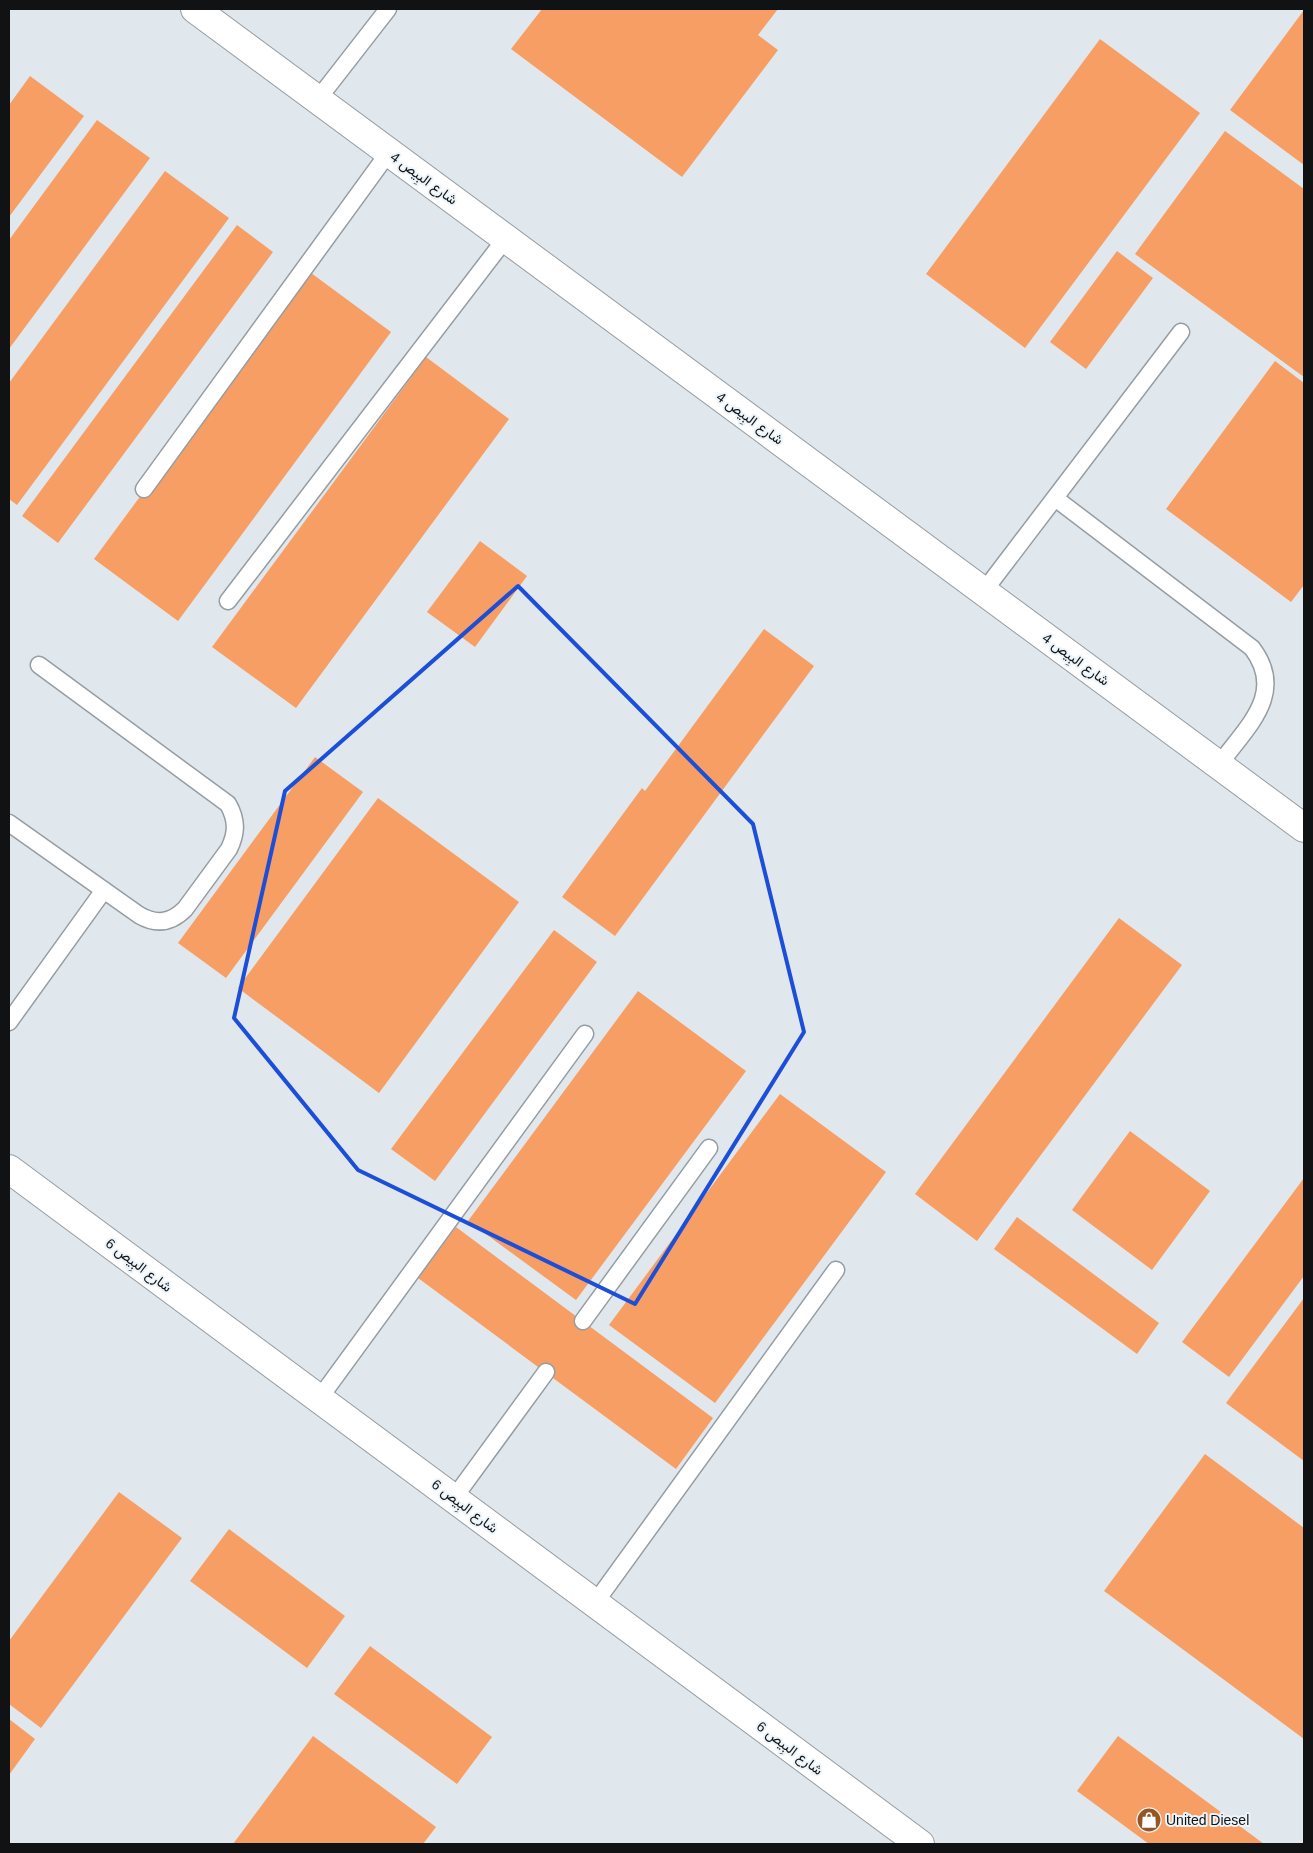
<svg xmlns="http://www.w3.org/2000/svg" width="1313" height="1853" font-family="Helvetica,Vazirmatn,sans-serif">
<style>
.building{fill:#f69e63}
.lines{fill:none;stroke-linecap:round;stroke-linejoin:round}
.lane-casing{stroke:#969da2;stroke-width:19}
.street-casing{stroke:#969da2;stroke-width:30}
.lane{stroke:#fff;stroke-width:16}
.street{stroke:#fff;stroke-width:28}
.marked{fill:none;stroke:#1d4ed8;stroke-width:4;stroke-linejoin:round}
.labels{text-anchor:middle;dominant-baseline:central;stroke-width:4;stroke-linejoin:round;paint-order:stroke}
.street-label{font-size:14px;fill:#101214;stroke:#edf5fa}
.poi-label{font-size:14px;fill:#101214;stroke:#edf5fa;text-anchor:start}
</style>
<rect width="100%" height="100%" fill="#e0e8ed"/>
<!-- building -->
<path class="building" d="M542 9H778L758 35 778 50 682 177 511 49Z
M1304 10V165L1230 110Z
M1100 39 1200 113 1025 348 926 274Z
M30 76 84 116 9 217V105Z
M97 120 150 158 9 349V240Z
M1225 131 1304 189V377L1135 254Z
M165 171 229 218 17 505 9 499V383Z
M237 225 273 252 58 543 22 516Z
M1117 251 1153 278 1086 369 1050 342Z
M307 270 391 332 178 621 94 559Z
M426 357 509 419 296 708 212 647Z
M1275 361 1304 383V585L1291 602 1166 509Z
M480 541 527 576 475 647 427 612Z
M764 629 814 666 615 936 562 897 642 788 645 791Z
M315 757 363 792 226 978 178 943Z
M378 798 519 902 379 1093 238 988Z
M1119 918 1182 965 977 1241 915 1194Z
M554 930 597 962 435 1181 391 1149Z
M638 991 746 1071 576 1300 468 1221Z
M780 1094 886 1172 715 1403 609 1325Z
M1130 1131 1210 1191 1152 1270 1072 1210Z
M1304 1178V1276L1229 1377 1182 1342Z
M1017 1217 1159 1323 1137 1354 994 1249Z
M456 1227 713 1418 676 1469 418 1278Z
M1304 1298V1461L1226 1403Z
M1205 1454 1304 1528V1739L1104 1591Z
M119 1492 182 1538 41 1728 9 1704V1641Z
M229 1529 345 1616 307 1668 190 1581Z
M370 1646 492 1737 457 1784 334 1694Z
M9 1719 35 1739 9 1775Z
M313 1736 436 1827 423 1844H233Z
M1118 1736 1264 1844H1149L1077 1791Z"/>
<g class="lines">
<defs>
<path id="lane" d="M318 99 388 9
M144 489 389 152
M1055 498 1252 648C1287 694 1246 727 1219 765
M984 591 1181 332
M228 601 506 238
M9 823 139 915C156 925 171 923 185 909L229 849C237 833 237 820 228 804L39 665
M9 1022 104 890
M583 1321 709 1148
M319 1399 585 1034
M454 1498 546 1372
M595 1603 836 1270"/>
<path id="street" d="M195 9 1304 828
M9 1169 920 1844"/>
</defs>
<!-- lane casing -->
<use href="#lane" class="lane-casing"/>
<!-- street casing -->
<use href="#street" class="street-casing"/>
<!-- lane -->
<use href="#lane" class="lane"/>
<!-- street -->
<use href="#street" class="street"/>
</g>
<!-- marked area -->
<path class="marked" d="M518 586 753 824 804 1032 635 1304 358 1170 234 1018 285 791Z"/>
<!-- icons -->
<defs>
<symbol id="shop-disc" viewBox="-11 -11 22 22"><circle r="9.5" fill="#975523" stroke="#edf5fa"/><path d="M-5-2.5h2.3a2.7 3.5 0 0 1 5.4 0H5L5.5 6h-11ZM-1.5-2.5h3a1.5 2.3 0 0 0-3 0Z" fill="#fff"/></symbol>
</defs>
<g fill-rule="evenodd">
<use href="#shop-disc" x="1135" y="1806" width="28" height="28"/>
</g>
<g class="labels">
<!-- street labels -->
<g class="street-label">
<text transform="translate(424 178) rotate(36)">شارع البِيص 4</text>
<text transform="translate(750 418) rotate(36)">شارع البِيص 4</text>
<text transform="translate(1076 659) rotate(36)">شارع البِيص 4</text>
<text transform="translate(139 1265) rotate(37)">شارع البِيص 6</text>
<text transform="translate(465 1506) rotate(37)">شارع البِيص 6</text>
<text transform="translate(790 1748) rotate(37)">شارع البِيص 6</text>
</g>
<!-- poi labels -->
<g class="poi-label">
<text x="1166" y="1820">United Diesel</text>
</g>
</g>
<!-- border -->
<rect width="1313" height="1853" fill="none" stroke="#101214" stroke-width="20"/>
</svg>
